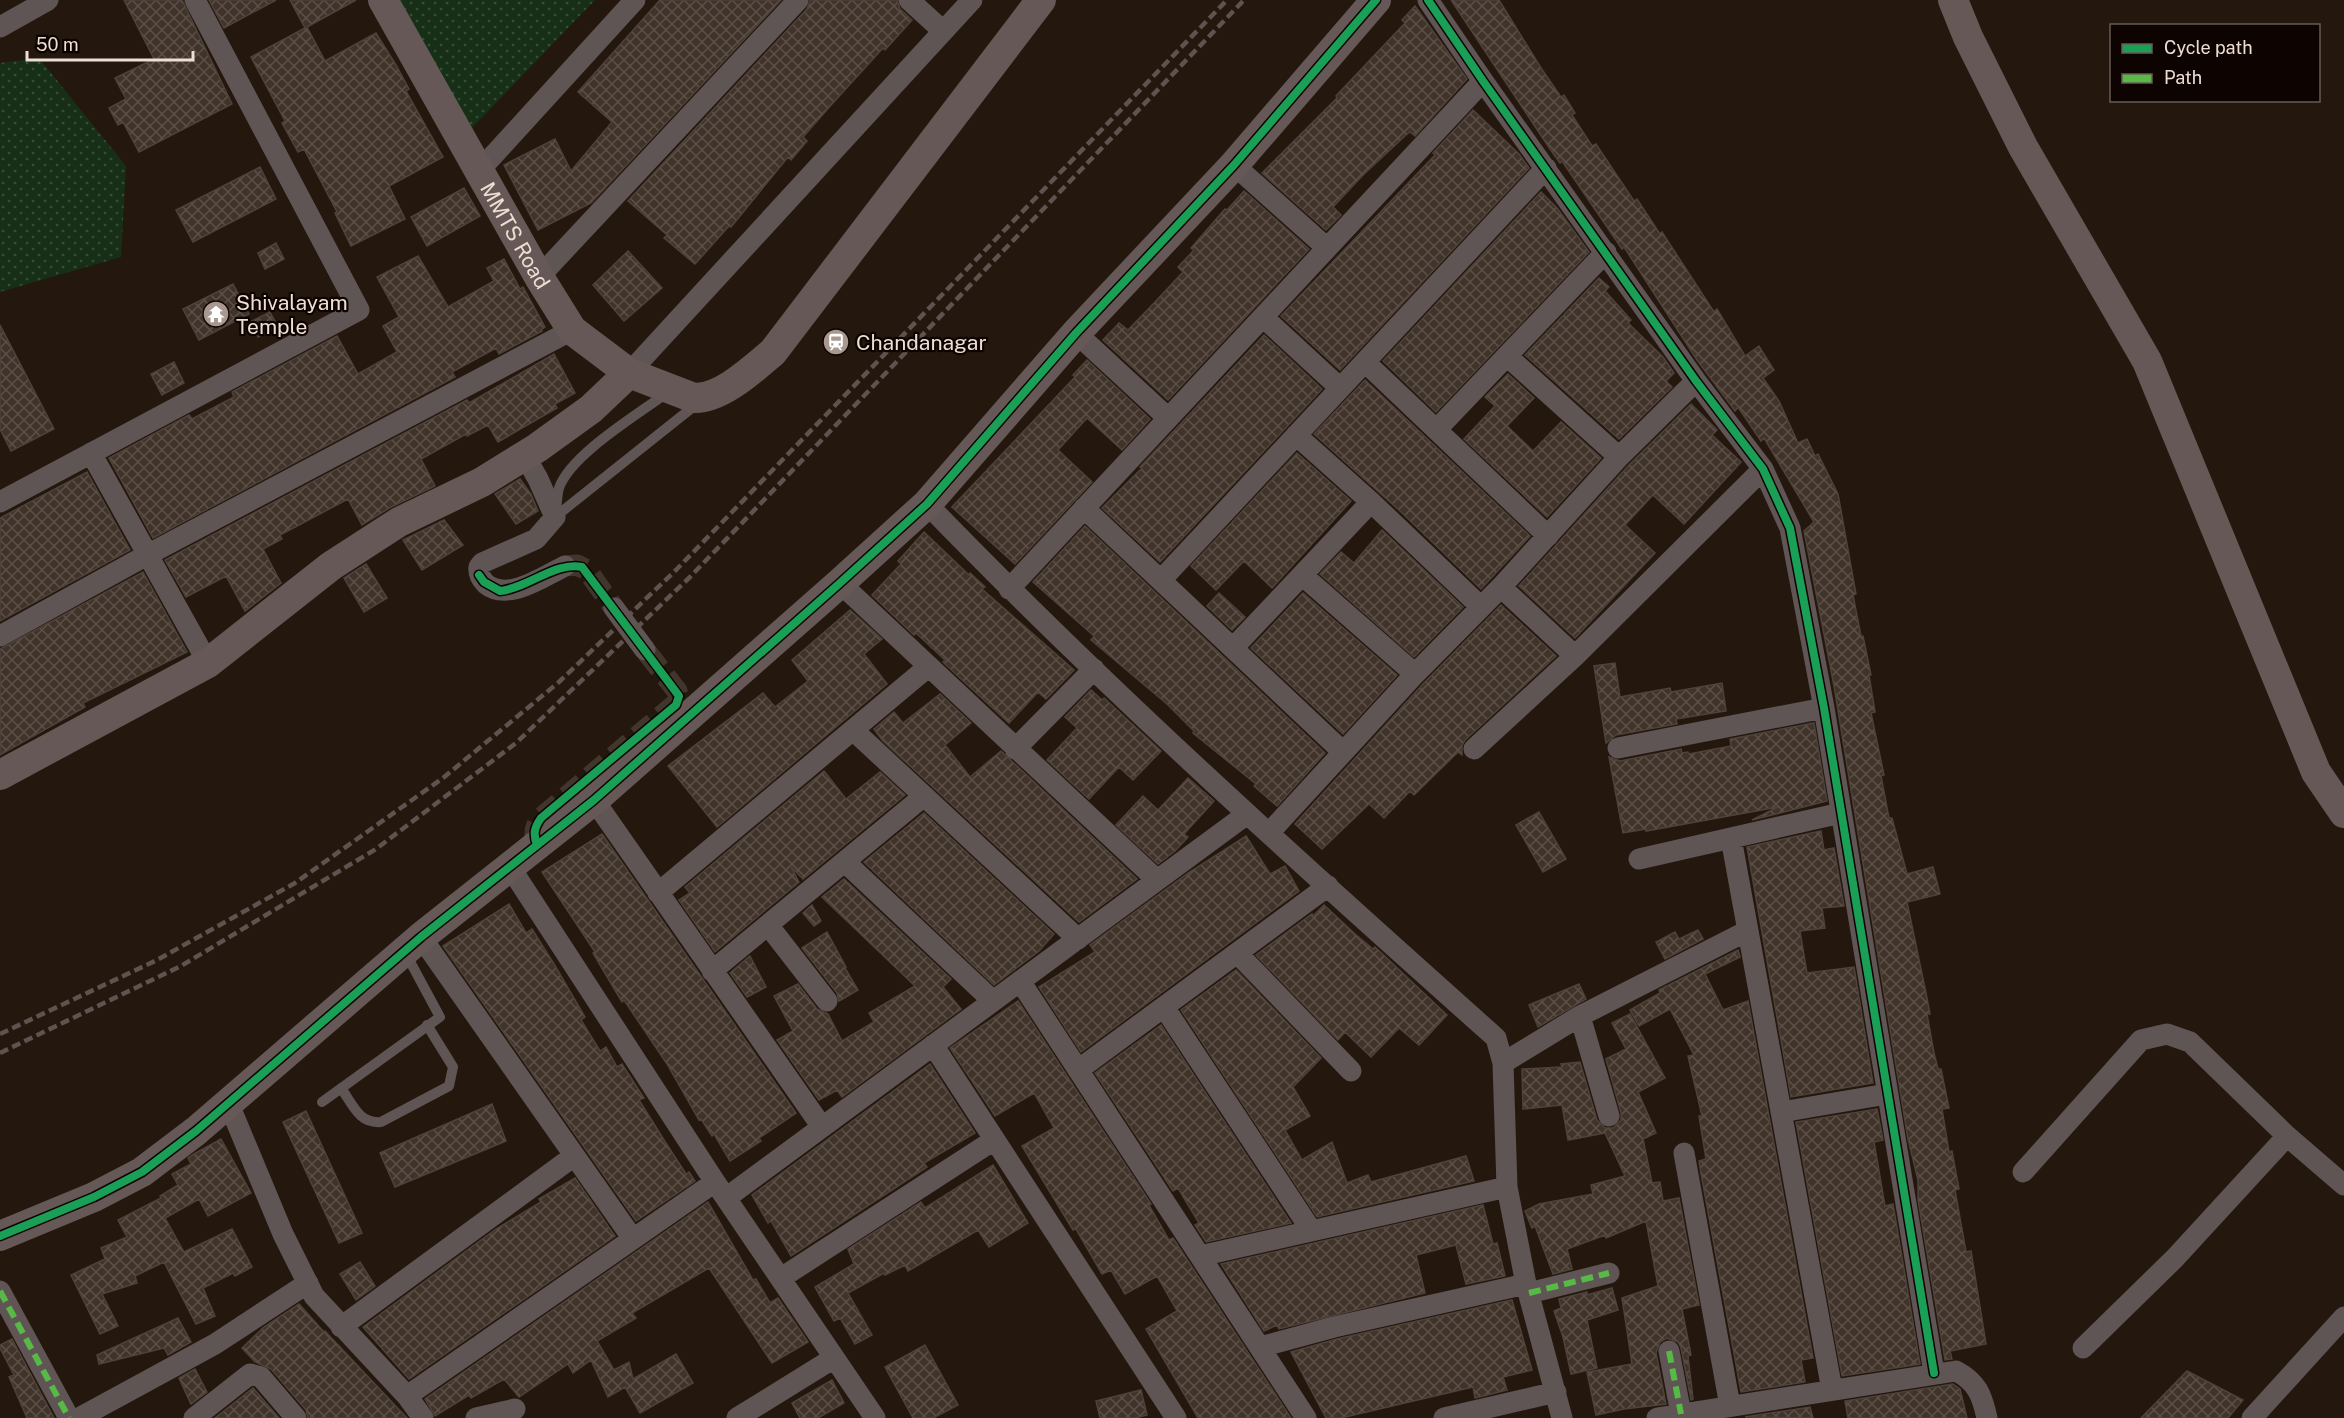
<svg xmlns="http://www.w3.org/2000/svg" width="2344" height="1418" font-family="'Public Sans',sans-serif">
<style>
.park{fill:url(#park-dots)}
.building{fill:url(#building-cross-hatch);stroke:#4e423b;stroke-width:1.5}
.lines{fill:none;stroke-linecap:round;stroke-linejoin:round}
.street-tunnel{stroke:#42352c;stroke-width:21;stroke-dasharray:21 10;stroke-linecap:butt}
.lane{stroke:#605555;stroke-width:10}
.street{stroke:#605555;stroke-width:21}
.secondary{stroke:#655856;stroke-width:30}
.rail{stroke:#5f5350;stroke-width:4.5;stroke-dasharray:9 4.5;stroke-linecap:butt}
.quiet{stroke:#58b947;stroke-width:6;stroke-dasharray:12 6;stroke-linecap:butt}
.cycleway-casing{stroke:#0d0401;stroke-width:11}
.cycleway{stroke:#1a9f57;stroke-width:8}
.labels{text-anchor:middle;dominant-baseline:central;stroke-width:4.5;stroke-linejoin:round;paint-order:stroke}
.street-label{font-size:21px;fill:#efded4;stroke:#0d0401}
.poi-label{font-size:21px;fill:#efded4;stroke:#0d0401;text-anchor:start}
</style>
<defs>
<pattern id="park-dots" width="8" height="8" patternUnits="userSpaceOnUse" patternTransform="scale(1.5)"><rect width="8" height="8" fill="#162f16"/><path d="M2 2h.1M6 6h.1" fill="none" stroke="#384d37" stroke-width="1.8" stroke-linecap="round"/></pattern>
<pattern id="building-cross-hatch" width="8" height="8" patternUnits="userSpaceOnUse" patternTransform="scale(1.5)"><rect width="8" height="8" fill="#40332a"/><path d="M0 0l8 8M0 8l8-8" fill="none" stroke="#5c5048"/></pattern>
</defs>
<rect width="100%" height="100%" fill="#24170e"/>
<!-- park -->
<path class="park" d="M399 0H595L470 130Z
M39 58 126 166 121 257 0 292V63Z"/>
<!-- building -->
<path class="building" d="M124 0H182L232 104 139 152 123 122 118 125 109 108 126 99 115 78 154 59Z
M209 0H276L224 28Z
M290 0H356L307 27 325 61 376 33 396 65 409 89 406 91 443 157 389 186 405 219 351 246 335 213 337 212 304 149 298 152 282 123 285 121 251 57 305 28Z
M660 0H781L591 203 538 230 504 165 555 139 571 171 612 122 578 92Z
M810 0H897L900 9 912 20 885 50 883 48 832 104 803 137 807 141 791 160 788 157 731 227 729 226 695 264 664 238 667 235 628 201 807 9Z
M1451 0H1499L1541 68 1561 97 1564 95 1575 113 1572 115 1592 146 1596 144 1634 201 1637 199 1660 234 1662 232 1714 312 1717 309 1745 356 1759 346 1774 370 1763 378 1779 401 1798 443 1807 439 1815 456 1818 454 1838 494 1856 594 1853 595 1861 636H1863L1871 675H1869L1875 712 1871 713 1884 775 1881 776 1889 818H1892L1907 874 1933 867 1940 894 1907 902 1926 993 1930 1014H1927L1934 1053 1938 1069H1941L1949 1108 1942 1109 1949 1152 1952 1151 1959 1189 1955 1190 1966 1252 1971 1251 1986 1344 1950 1351 1952 1359 1945 1360 1918 1200V1180L1908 1139 1834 686 1804 531 1814 522 1764 438 1761 441 1738 407 1735 411 1697 360 1624 247 1622 249 1562 161 1560 163 1550 149Z
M1415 6 1467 79 1415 136 1410 132 1406 135 1363 175 1333 207 1341 215 1326 230 1262 173 1337 98 1336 96 1405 23 1402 20Z
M1473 110 1519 154 1529 168 1340 370 1281 316 1435 155 1433 153Z
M260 167 276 199 193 242 176 210Z
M464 188 480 216 427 246 411 217Z
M1244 191 1309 249 1168 400 1103 340 1119 323 1128 330 1155 302 1183 272 1178 267 1194 250 1191 248 1225 209 1227 210Z
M1541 192 1557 208 1589 252 1436 412 1383 361Z
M276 243 284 259 265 269 258 253Z
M628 251 662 288 624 321 593 285Z
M418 256 448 307 494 281 487 268 504 259 520 289 523 287 545 327 541 330 542 331 499 354 496 348 452 372 455 377 153 538 109 458 189 415 192 419 234 397 232 392 337 336 358 374 397 352 383 326 399 317 377 277Z
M1599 278 1609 287 1605 291 1631 320 1628 323 1663 357 1674 373 1666 381 1672 387 1619 439 1525 355Z
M233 284 249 314 199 340 183 309Z
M270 312 278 327 258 337 250 322Z
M0 325 54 429 11 451 0 429Z
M1264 335 1322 389 1160 562 1102 508 1142 468 1140 467Z
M554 354 575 393 555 404 557 408 498 442 488 425 467 436 466 434 421 459 435 486 391 507 362 525 348 499 280 535 282 539 263 549 281 583 245 611 226 576 186 597 165 560 467 400 469 403Z
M1087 360 1150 419 1122 450 1087 418 1058 450 1092 482 1015 564 952 507 1075 377 1073 375Z
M174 362 184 383 162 395 151 374Z
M1508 374 1534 398 1507 426 1533 451 1561 422 1601 458 1547 517 1464 439 1495 406 1485 397Z
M1365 380 1530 536 1481 589 1399 510 1314 434Z
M1691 404 1717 430 1712 435 1741 462 1684 524 1653 495 1625 525 1655 553 1575 638 1519 586 1628 466Z
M1297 453 1351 501 1272 588 1244 561 1216 590 1191 566Z
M87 472 130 550 0 621V518Z
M520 479 531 494 538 511 516 524 495 494Z
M444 520 463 545 422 570 403 540Z
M1085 526 1325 753 1277 806 1254 786 1256 784 1193 733 1194 731 1167 704 1091 640 1094 636 1033 582Z
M1382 530 1463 607 1414 657 1320 574 1341 552 1354 563Z
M924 532 969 575 970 573 985 587 982 589 1074 670 1046 699 1038 692 1009 723 960 678 943 662 945 660 916 633 914 635 872 595 901 564 898 561Z
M366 564 387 598 364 612 344 578Z
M143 572 187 652 83 703 85 707 0 755V649Z
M1219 593 1245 617 1232 630 1207 606Z
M1303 593 1397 675 1343 734 1251 648Z
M1501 605 1556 656 1465 740 1462 746V755L1458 752 1414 795 1410 791 1384 818 1369 804 1322 849 1295 824 1424 683Z
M850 610 882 639 864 654 887 684 717 827 668 766 763 693 775 707 808 681 792 660Z
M1615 663 1620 697 1670 688 1671 692 1722 683 1726 711 1676 719 1677 724 1616 735 1606 743 1594 666Z
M1091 690 1102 700 1104 698 1161 751 1133 780 1119 767 1089 799 1047 760 1077 728 1065 717Z
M940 694 971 723 945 745 970 777 1001 751 1137 879 1079 922 882 740 874 729 894 712 903 723Z
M1814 723 1827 801 1752 820 1778 807 1646 831V829L1623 833 1609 757 1620 761 1681 749 1682 753 1688 752 1689 754 1731 746 1730 739Z
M824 771 846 799 880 772 905 795 803 879 791 867 799 882 715 952 679 900 690 893 685 887Z
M1188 778 1214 801 1184 834 1188 837 1175 851 1158 864 1116 825 1143 796 1158 810Z
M1539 812 1566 859 1543 872 1516 825Z
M924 813 1054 934 1039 951 994 985 864 862Z
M1821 831 1824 850 1834 848 1844 906 1822 908 1825 928 1800 931 1807 973 1854 967 1873 1083 1791 1097 1747 847Z
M602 834 796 1113 759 1138 761 1141 730 1161 714 1134 712 1136 701 1119 699 1120 667 1064 624 1000 622 1002 593 953 595 952 542 872Z
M1246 836 1270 874 1285 866 1299 891 1081 1052 1039 987 1095 952 1090 945 1188 873Z
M844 879 951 979 943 987 961 1009 842 1097 837 1090 819 1100 777 1040 793 1031 774 996 798 984 817 1009 828 1014 842 1041 874 1022 869 1013 915 986 822 897Z
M509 904 526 933 532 929 554 964 585 1017 581 1020 600 1051 606 1047 617 1067 622 1064 644 1098 639 1100 664 1140 686 1174 689 1172 695 1181 636 1221 443 946Z
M812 905 821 921 814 926 803 913Z
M1324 905 1355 934 1373 949 1375 947 1447 1015 1419 1045 1399 1028 1371 1057 1345 1032 1338 1040 1256 955 1312 914 1313 916Z
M1698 930 1703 939 1665 959 1656 942 1675 932 1679 939Z
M827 932 846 967 845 968 858 990 839 1001 837 993 802 948Z
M1738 950 1740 957 1705 974 1723 1010 1748 1001 1813 1358 1801 1360 1805 1382 1741 1392 1701 1174 1699 1161 1706 1159 1699 1116H1702L1688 1056 1694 1055 1670 1009 1639 1026 1630 1010 1660 993 1659 990Z
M750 956 766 987 747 997 730 973Z
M1236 970 1321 1058 1293 1087 1310 1116 1285 1130 1302 1160 1332 1142 1347 1183 1368 1175 1371 1182 1466 1156 1474 1181 1317 1217 1181 1010Z
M1579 984 1586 999 1538 1027 1529 1005Z
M1018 1001 1151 1204 1149 1205 1169 1240 1173 1238 1291 1418H1198L1146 1329 1177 1311 1157 1276 1125 1294 1111 1270 1102 1274 1076 1229 1073 1230 1022 1146 1054 1128 1034 1093 995 1116 950 1048Z
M1630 1014 1665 1078 1638 1092 1656 1133 1643 1139 1652 1183 1660 1182 1663 1201 1679 1198 1699 1305 1682 1309 1691 1355 1688 1356 1693 1399 1691 1400 1681 1348 1678 1342 1667 1338 1660 1342 1656 1353 1666 1404 1624 1409 1596 1415 1587 1372 1632 1364 1622 1298 1658 1286 1646 1221 1606 1238 1605 1235 1567 1249 1572 1269 1553 1274 1535 1226 1532 1228 1525 1211 1539 1204 1593 1194 1591 1185 1625 1176 1605 1133 1568 1140 1562 1105 1523 1109 1522 1069 1562 1067 1561 1064 1580 1062 1597 1120 1605 1128H1613L1621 1120V1113L1606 1059 1626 1049 1612 1023Z
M1161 1025 1291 1223 1206 1242 1195 1225 1199 1223 1178 1188 1173 1191 1095 1073Z
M930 1064 975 1133 924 1163 927 1167 791 1256 771 1221 768 1223 752 1195Z
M492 1104 506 1141 395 1187 380 1153Z
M1877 1109 1883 1140 1874 1142 1885 1206 1893 1204 1920 1364 1842 1376 1796 1122Z
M306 1111 362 1233 339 1243 283 1122Z
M221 1139 251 1193 208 1216 199 1199 165 1218 184 1252 232 1229 252 1267 235 1276 233 1273 203 1288 215 1316 196 1324 164 1262 135 1276 137 1283 102 1294 118 1326 100 1334 71 1275 105 1259 101 1248 127 1237 118 1220 161 1198 160 1196 178 1185 172 1174 191 1164 188 1158 194 1154Z
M993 1165 1028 1223 989 1247 978 1230 908 1271 905 1265 885 1275 884 1273 848 1293 872 1335 855 1344 840 1318 834 1321 815 1287 854 1264 848 1249 921 1202 925 1208Z
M575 1178 615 1236 409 1379 363 1327 496 1229 541 1202 539 1199Z
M708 1202 753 1280 756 1279 770 1303 778 1298 808 1342 772 1363 709 1268 632 1313 636 1318 597 1341 614 1370 629 1362 633 1379 676 1354 693 1383 640 1413 625 1387 608 1397 591 1360 573 1373 568 1364 519 1397 504 1379 471 1398 469 1395 435 1416 425 1399Z
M1483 1205 1493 1244 1497 1243 1505 1276 1466 1284 1456 1245 1416 1255 1425 1293 1279 1329 1277 1325 1264 1331 1221 1264Z
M360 1262 375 1286 356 1300 340 1274Z
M1612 1288 1618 1310 1587 1320 1597 1368 1571 1374 1563 1337 1554 1311 1561 1308 1559 1299 1587 1292V1295Z
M1512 1300 1532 1370 1503 1377 1507 1390 1475 1398 1473 1387 1341 1418H1326L1291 1352 1337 1339Z
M299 1304 324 1332 325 1331 407 1418H308L306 1410 271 1369 255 1362 242 1348 264 1327Z
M178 1318 191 1342 168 1355 164 1348 99 1364 97 1355Z
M12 1339 54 1418H27L9 1377 14 1375 0 1348V1345Z
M925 1345 958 1405 933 1418H913L885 1367Z
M195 1369 207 1392 191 1404 179 1378Z
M2187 1371 2243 1400 2228 1418H2141Z
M832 1380 844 1403 818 1418H800L792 1403Z
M1953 1384 1960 1389 1967 1418H1848L1845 1401Z
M253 1388 279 1418H215Z
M1141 1390 1147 1415 1135 1418H1100L1096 1401Z
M1810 1407 1813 1418 1745 1417Z"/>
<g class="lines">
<!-- street-tunnel -->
<path class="street-tunnel" d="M565 566 577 565 587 570 614 608
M537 845C533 834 534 828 541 818L679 701 677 691 645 650"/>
<!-- lane -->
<path class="lane" d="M556 511C557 504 557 495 559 488 571 454 639 414 668 392
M555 517 698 403
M341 1088C353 1105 359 1124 381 1122L449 1086 453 1067 427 1025
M322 1102 440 1017 406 954"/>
<!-- street -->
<path class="street" d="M909 0 943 31
M1428 0 1483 81 1696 381 1763 469 1790 528 1824 708 1934 1373
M0 27 48 0
M1234 165 1327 248
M479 171 635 0
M539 277 798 0
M1263 317 1340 388
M1076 333 1168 418
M1507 356 1619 457
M1365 362 1548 536
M629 373 972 0
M1437 429 1606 252
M1296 435 1371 502 1481 607
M91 453 208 663
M525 456 538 479 555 517 536 539 482 563 479 567C478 574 481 579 486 584 508 602 544 576 565 566
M0 502 359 310 195 0
M927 504C1108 691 1302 865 1496 1038L1503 1063 1507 1187 1526 1284 1562 1418
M1084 508 1343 752
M1302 575 1415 674
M1161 580 1546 168
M840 583 1157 880
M1501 587 1575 656 1763 469
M1009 589 1483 81
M614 608 645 650
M0 636 147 555 572 330
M1233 648 1371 502
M853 730 1078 939
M1618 748 1824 708
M1015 749 1094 669
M1474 749 1575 656
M594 800 822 1127
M1269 833 1415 674 1501 587 1619 457 1696 381
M1731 838 1832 1390
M1639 859 1841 813
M845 862 993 1001
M510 867 715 1182 875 1418
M658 893 928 667
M768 925 827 1001
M421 937 633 1239
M1237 953 1351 1071
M712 971 924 796
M1020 981 1306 1418
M1164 1007 1311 1230
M1580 1016 1609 1116
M933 1045 1176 1418
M1503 1063 1580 1016 1747 931
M1078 1070 1328 886
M228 1102 283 1234 314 1296 407 1396 423 1418
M1781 1112 1887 1094
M1684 1153 1730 1406
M2023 1172 2141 1040 2167 1034 2190 1042 2287 1136 2344 1185
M726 1198 1247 814
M1200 1256 1507 1187
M781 1278 994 1140
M0 1291 69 1418
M1529 1293 1609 1273
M341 1327 574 1156
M1260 1347 1334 1327 1526 1284
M2083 1348 2175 1258 2287 1136
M1669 1351 1681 1414
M407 1396 715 1182
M79 1418 215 1344 308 1283
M194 1418 250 1374 261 1377 296 1418
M476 1418 515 1409
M737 1418 834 1358
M1444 1418 1556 1392
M1657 1418 1956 1371C1977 1382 1982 1395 1987 1418
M2252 1418 2344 1317"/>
<!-- secondary -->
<g class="secondary">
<path id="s1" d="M383 0 539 277 572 330 629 373 694 398C721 399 753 369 773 352L1041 0"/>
<path d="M1953 0 1968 37 2023 147 2147 361 2316 772 2344 813"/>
<path d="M0 775 208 663 331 566 399 522 482 482 537 448 591 409 629 373"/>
<path d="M0 1236 94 1197 142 1172 196 1131 421 937 594 800 840 583 927 504 1076 333 1234 165 1376 0"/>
</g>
<!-- rail -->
<path class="rail" d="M0 1034 157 960 295 883 443 778 559 682 676 570 1227 0
M0 1053 181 966 376 849 516 743 690 577 1244 0"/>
<!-- quiet -->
<path class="quiet" d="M0 1291 69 1418
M1529 1293 1609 1273
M1669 1351 1681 1414"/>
<defs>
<path id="cycleway" d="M1428 0 1483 81 1696 381 1763 469 1790 528 1824 708 1934 1373
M479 575 484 582 500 591C528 588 556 561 582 567L679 696 676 705 541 818C534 828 533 834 537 845
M0 1236 94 1197 142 1172 196 1131 421 937 594 800 840 583 927 504 1076 333 1234 165 1376 0"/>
</defs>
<!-- cycleway casing -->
<use href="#cycleway" class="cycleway-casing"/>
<!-- cycleway -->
<use href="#cycleway" class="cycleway"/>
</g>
<!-- icons -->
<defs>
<symbol id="temple-disc" viewBox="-11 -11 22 22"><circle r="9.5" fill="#a8988f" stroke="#0d0401"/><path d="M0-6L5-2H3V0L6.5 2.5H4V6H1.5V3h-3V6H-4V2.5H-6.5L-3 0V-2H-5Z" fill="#fff"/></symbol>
<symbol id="station-disc" viewBox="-11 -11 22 22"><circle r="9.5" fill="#a8988f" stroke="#0d0401"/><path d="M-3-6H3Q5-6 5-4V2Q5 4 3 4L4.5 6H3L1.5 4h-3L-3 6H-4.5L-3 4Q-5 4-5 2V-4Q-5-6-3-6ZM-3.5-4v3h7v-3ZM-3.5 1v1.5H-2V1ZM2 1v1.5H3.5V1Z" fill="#fff"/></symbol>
</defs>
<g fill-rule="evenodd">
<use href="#temple-disc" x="201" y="299" width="30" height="30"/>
<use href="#station-disc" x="821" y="327" width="30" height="30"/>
</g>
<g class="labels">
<!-- street labels -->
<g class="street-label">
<text stroke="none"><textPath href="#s1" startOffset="270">MMTS Road</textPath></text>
</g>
<!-- poi labels -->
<g class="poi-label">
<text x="236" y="302">Shivalayam<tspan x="236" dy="24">Temple</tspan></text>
<text x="856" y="342">Chandanagar</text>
</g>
</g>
<!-- legend -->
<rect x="2110" y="24" width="210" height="78" fill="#0d0401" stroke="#675b55" stroke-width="1.5"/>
<rect x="2122" y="44" width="30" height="9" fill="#1a9f57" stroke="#675b55" stroke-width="1.5"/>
<text x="2164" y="54" font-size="18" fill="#efded4">Cycle path</text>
<rect x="2122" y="74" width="30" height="9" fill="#58b947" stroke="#675b55" stroke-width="1.5"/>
<text x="2164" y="84" font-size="18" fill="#efded4">Path</text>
<!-- scale -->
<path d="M27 51v9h166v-9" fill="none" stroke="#efded4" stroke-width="3"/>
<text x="36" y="51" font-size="18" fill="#efded4" stroke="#0d0401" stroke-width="4.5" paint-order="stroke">50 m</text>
</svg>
